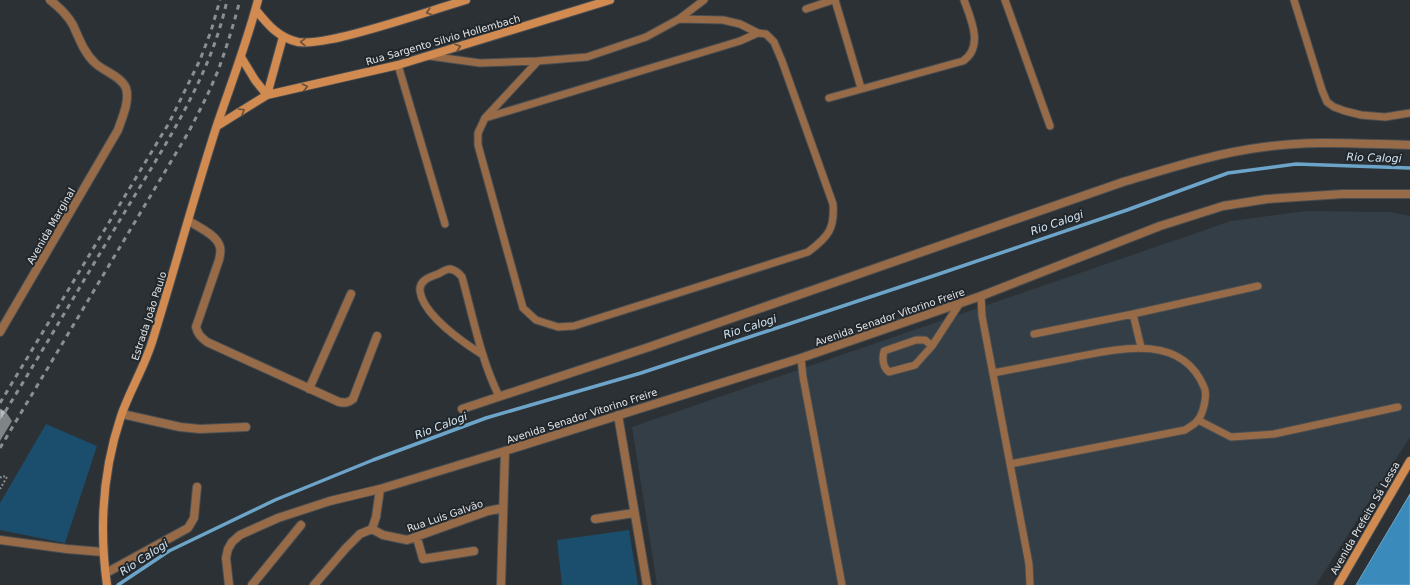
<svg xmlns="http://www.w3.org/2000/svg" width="1410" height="585" font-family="'DejaVu Sans',sans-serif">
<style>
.built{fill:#333e46}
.green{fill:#1b4d6c}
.water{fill:#3a8abc;stroke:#6ca5c9}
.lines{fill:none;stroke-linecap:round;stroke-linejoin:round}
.stream{stroke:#6ca5c9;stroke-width:3.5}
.lane-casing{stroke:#494e52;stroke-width:9}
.street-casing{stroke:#494e52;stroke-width:10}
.secondary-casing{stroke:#494e52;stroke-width:10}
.path{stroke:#8a8e92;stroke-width:2;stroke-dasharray:2 2;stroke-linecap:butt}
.lane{stroke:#976b47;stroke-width:7}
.street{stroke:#976b47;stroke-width:8}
.secondary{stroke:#d18a50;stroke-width:8}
.rail{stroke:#8b8f93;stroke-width:3;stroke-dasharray:5 5;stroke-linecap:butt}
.shaded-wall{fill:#7f8487}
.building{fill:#b6bcc1;stroke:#7f8487}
.oneway{stroke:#684f3a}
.labels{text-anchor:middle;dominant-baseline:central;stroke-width:4;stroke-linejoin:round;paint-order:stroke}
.street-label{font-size:10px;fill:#e2e5e8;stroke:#22272b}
.water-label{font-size:11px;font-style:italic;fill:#d2e5f3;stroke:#22272b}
</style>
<rect width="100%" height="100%" fill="#2c3135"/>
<!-- built -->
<path class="built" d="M1306 211 1390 212 1410 216V437L1316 585H657L632 427 1231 221Z"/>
<!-- green -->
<path class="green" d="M46 424 97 446 65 543 0 530V503Z
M629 530 638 585H562L557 540Z"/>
<!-- water -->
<path class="water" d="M1410 494V585H1356Z"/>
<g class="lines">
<!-- stream -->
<path class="stream" d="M118 585 169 551 275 500 373 460 486 418 641 373 930 277 1127 210 1228 173 1296 164 1410 168"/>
<defs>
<path id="lane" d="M835 0 861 88
M1005 0 1050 126
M1294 0 1322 90 1327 102 1334 107 1345 111 1361 115 1385 117 1410 113
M806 9 833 0
M429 56 480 63 538 61 587 57 646 37 679 19 704 0
M538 61 485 118 478 133V145L523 308 536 320 558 327 574 326 808 252C828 237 835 229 833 204L782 61 774 42 766 34 758 33 740 24 723 20 679 19
M398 65 445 224
M829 98 963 61C984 47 971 19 964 0
M485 118 740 41 758 33
M981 296 982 316 1029 564 1030 585
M1133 314 1258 286
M1034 334 1133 314 1141 347
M932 346 925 340H916L884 351C882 359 883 367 889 372L915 365 932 346 960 303
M483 355C464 343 423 315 420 291 419 280 430 277 438 274 442 272 446 269 450 269 455 270 459 273 462 277 473 317 481 360 499 396
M801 358 803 377 842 585
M993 373C1019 368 1045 363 1071 358 1117 349 1181 332 1204 387 1208 395 1203 415 1197 421 1194 425 1189 427 1185 430L1010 464
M1198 420 1231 437 1274 434 1398 407"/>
<path id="street" d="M189 221C198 227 217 235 220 247 221 251 220 256 219 260L196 327C198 335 201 337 207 342L339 402C345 403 348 403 353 399L377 336
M0 332 118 130C122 118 130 101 126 88 121 76 103 71 95 63 84 53 79 38 73 25 68 16 59 7 50 0
M309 389 351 294
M462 409 649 347 1123 182C1170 168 1216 153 1264 147 1312 140 1362 144 1410 145
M122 414 180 427 200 429 246 427
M618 415 647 585
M595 519 634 513
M372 529 383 535 407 540 488 511 503 508
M417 538 423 559 474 551
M0 540 67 549 103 552
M106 573 188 528 194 518 197 487
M229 585 226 558 228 549 232 542 240 535 278 518 330 501 380 489 505 451 801 358 981 296 1160 226 1223 206 1267 199 1343 194H1410
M252 585 301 525
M314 585 346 548 360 534 372 529 376 517 380 489
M501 585 505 451"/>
<path id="secondary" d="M256 10C268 25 279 38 298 42 310 44 326 40 337 38 381 28 423 13 466 0
M241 57 255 80 267 95
M267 95 283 37
M217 126 267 95 398 65 610 0
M107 585C99 528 103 470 121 416 130 390 145 366 153 339 175 268 194 196 217 125 231 84 247 42 258 0
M1338 585 1410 461"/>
</defs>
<!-- lane casing -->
<use href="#lane" class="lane-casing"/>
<!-- street casing -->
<use href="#street" class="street-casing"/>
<!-- secondary casing -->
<use href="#secondary" class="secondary-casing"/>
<!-- path -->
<path class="path" d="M0 478 2 476 7 477 0 489"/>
<!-- lane -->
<use href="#lane" class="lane"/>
<!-- street -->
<use href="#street" class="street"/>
<!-- secondary -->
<use href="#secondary" class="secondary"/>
<!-- rail -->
<path class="rail" d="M0 403 169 123 200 60 211 31 220 0
M0 420C42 352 82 283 123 215 163 148 211 77 227 0
M0 448 188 133C199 112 210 91 219 68 227 46 234 23 240 0"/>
</g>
<!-- shaded-wall -->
<path class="shaded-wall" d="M6 412 12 421 0 441V421Z"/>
<!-- building -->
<path class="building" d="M0 409 6 412 0 421Z"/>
<!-- one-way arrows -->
<defs><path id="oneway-chevron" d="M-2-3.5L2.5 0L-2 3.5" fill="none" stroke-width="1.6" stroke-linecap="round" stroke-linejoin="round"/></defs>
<g class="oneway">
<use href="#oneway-chevron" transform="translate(429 12) rotate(163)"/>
<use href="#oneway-chevron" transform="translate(303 42) rotate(-178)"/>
<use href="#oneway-chevron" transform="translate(458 47) rotate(-17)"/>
<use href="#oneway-chevron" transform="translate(305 87) rotate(-13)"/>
<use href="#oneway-chevron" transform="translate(242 111) rotate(-31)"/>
</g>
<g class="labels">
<!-- street labels -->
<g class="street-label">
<text transform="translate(443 40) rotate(-16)">Rua Sargento Silvio Hollembach</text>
<text transform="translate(51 226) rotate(-60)">Avenida Marginal</text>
<text transform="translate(149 316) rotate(-72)">Estrada João Paulo</text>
<text transform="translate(890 317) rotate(-19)">Avenida Senador Vitorino Freire</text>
<text transform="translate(582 416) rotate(-18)">Avenida Senador Vitorino Freire</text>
<text transform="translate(445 516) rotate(-19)">Rua Luis Galvão</text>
<text transform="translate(1365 518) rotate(-60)">Avenida Prefeito Sá Lessa</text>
</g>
<!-- water labels -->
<g class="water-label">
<text transform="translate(1374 158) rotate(2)">Rio Calogi</text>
<text transform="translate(1057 223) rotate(-19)">Rio Calogi</text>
<text transform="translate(750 327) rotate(-18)">Rio Calogi</text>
<text transform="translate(441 426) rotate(-21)">Rio Calogi</text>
<text transform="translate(144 558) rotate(-33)">Rio Calogi</text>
</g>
</g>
</svg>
